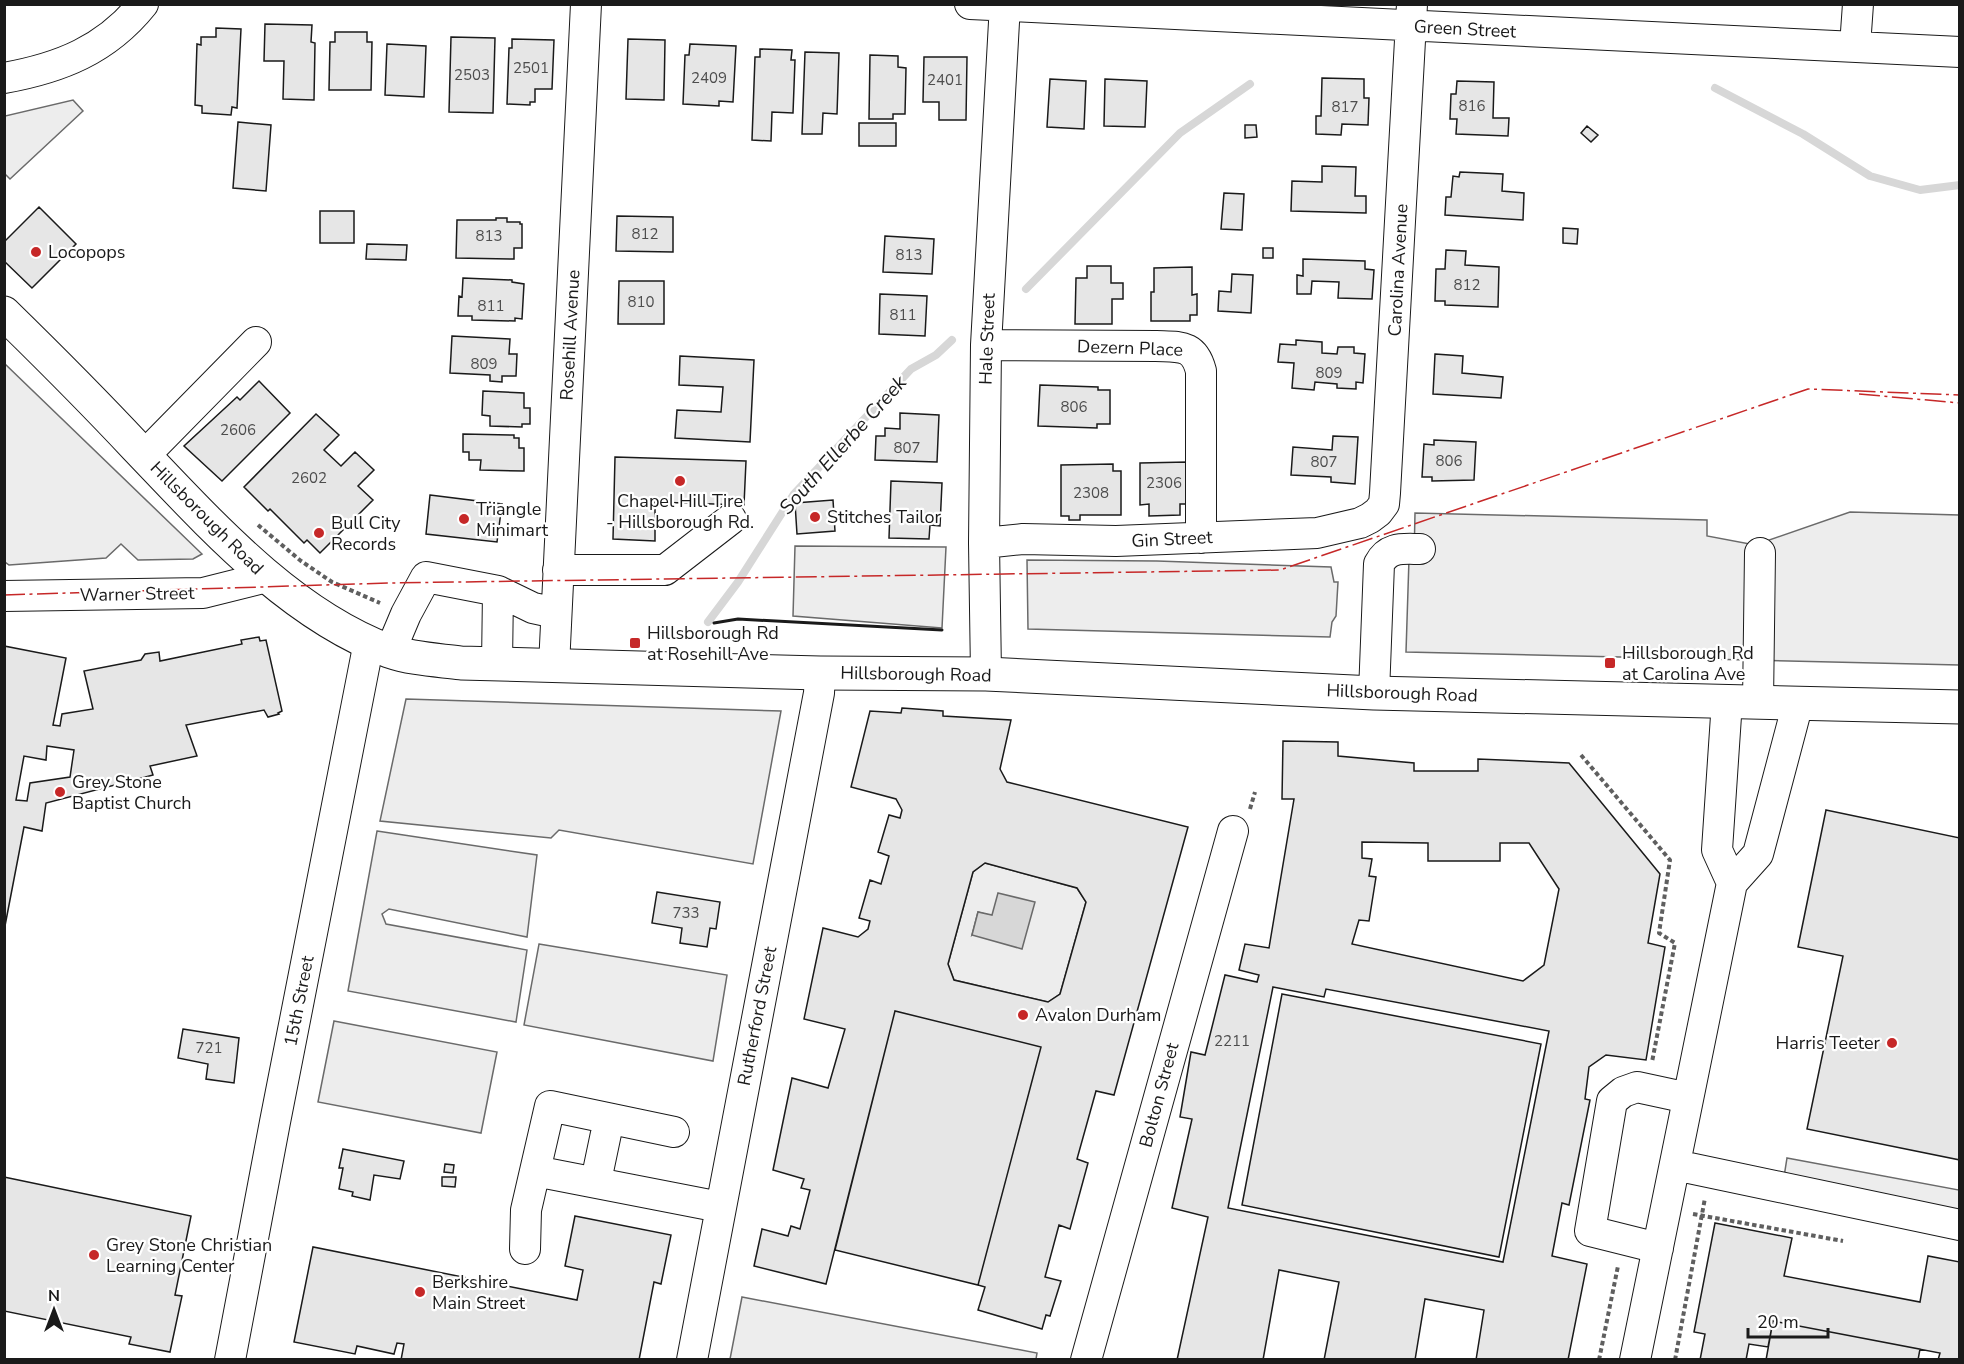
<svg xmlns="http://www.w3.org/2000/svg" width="1964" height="1364" font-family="'Nunito Sans',sans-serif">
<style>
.built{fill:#ededed;stroke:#6a6a6a;stroke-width:1.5;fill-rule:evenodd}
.water{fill:#d7d7d7;stroke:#6a6a6a;stroke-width:1.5}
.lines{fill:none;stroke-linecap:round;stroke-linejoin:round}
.stream{stroke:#d7d7d7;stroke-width:8}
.building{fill:#e6e6e6;stroke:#1a1a1a;stroke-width:1.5;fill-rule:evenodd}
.minor-casing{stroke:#1a1a1a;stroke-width:32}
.major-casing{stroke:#1a1a1a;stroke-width:35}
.path{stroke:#5f5f5f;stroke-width:4;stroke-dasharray:4.5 3;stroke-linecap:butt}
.minor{stroke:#fff;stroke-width:30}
.major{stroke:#fff;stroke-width:33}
.wall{stroke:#1a1a1a;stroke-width:3}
.power{stroke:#c62828;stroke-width:1.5;stroke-dasharray:21 4.5 3 4.5;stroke-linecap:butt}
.poi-dot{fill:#c62828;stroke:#fff;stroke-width:2}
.labels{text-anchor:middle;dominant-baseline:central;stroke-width:4.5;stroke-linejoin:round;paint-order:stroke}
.number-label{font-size:15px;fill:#4d4d4d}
.street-label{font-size:18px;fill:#1a1a1a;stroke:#fff}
.poi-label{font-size:18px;fill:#1a1a1a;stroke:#fff;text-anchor:start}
.water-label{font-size:20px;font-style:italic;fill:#1a1a1a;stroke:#fff}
</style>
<rect width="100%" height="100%" fill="#fff"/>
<!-- built -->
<path class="built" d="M73 100 83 111 10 179 5 174V116Z
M4 364H5L202 554 193 559 138 560 121 544 106 558 9 565 5 562Z
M1850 512 1959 515V665L1406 652 1409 559H1414L1415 513 1707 520V536L1755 545Z
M795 546 946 547 942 628 793 616Z
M1027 560 1157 561 1331 567 1334 582H1338L1336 616 1332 622 1330 637 1028 629Z
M406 699 781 711 753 864 559 830 551 838 380 821Z
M377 831 537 855 527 937 389 909 382 914 386 924 527 950 516 1022 348 991Z
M985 863 1077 888 1086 902 1060 994 1048 1002 954 980 948 964 973 872ZM978 912 992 916 972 935Z
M539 944 727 975 713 1061 524 1025Z
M334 1021 497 1052 481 1133 318 1102Z
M1787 1158 1959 1190V1211L1784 1177Z
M742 1297 1037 1353 1036 1359H730Z"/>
<!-- water -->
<path class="water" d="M998 893 1035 902 1022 949 972 935 978 912 992 915Z"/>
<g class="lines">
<!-- stream -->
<path class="stream" d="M1715 88 1803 134 1870 176 1920 190 1960 185
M1026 289 1180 133 1250 84
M708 622 738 582 794 494 911 369 936 355 952 340"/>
</g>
<!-- building -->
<path class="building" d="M265 24 312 25 311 42 315 43 314 100 283 99 284 61H264Z
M216 28 241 29 237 108 232 107 231 115 202 113V106L195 105 197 44 201 45V37H216Z
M335 32H367V42H372L371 90H329L330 42H335Z
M451 37 495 38 493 113 449 112Z
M512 39 554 40 552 89H535V102H530V105L507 104 509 48H512Z
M628 39 665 40 664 100 626 99Z
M387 44 426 46 424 97 385 95Z
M690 44 736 46 733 102 719 101V106L683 104 685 55H689Z
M760 49 792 50 791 60H795L793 113 772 112 771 141 752 140 755 57H760Z
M805 52 839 53 837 114 823 113 822 134H802Z
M870 55 898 56V67L906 68 905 114H893V119H869Z
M924 57H967L966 120H939V102H923Z
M1322 78 1364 79V98H1369L1368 125 1342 124 1341 135 1316 134V116H1321Z
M1050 79 1086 81 1084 129 1047 127Z
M1105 79 1147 81 1145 127 1104 126Z
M1457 81 1494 82 1493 118H1509L1508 136 1456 134 1457 119H1450L1451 94H1456Z
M238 122 271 125 266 191 233 188Z
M859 123H896V146H859Z
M1245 125H1256L1257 137 1245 138Z
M1587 126 1598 135 1591 142 1581 133Z
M1322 166 1356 167 1355 196H1366V213L1291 211 1292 181 1322 182Z
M1460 172 1503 174 1502 191 1524 193 1523 220 1445 215 1446 197H1451L1453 176 1459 177Z
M1224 193 1244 194 1242 230 1221 229Z
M39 207 76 244 32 288 4 261V242Z
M320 211H354V243H320Z
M617 216 673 217V252L616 251Z
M496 218H507V222H520V224H522V248H514V259L456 258 457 220H496Z
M1563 228 1578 229 1577 244 1563 243Z
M885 236 934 239 932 274 883 272Z
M367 244 407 245 406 260 366 259Z
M1263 248H1273V258H1263Z
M1446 250 1466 251 1465 265 1499 267 1498 307 1445 305V301H1435L1436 269H1445Z
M1303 259 1365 261V269L1374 270 1372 299 1338 298 1339 282 1312 281 1311 294H1297V275L1303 276Z
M1087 266H1111V283H1123V299H1112V324H1075L1076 278H1087Z
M1192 267V295L1197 294V315H1190V321H1151V292H1154V268Z
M1232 274 1253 275 1251 313 1218 311 1219 291 1231 292Z
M463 278 512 280V282L524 284 522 319 515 318V321L472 320V316H458L459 296 462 297Z
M619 281H664V324H618Z
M880 294 927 296 925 336 879 334Z
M452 336 510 339 509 354H517L516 376H502V382L490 381V375L450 373Z
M1296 340 1322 342V353L1337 354 1338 347H1354V353L1365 354 1363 383 1356 382V389L1337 388V384L1315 382 1314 390 1292 388 1294 363 1278 362 1280 344 1296 345Z
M1435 354 1463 356 1462 373 1503 377 1501 398 1433 394Z
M680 356 754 360 750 442 675 438 677 410 721 412 723 387 679 385Z
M259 381 290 413 222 481 184 446 237 397 240 400Z
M1040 385 1098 387V390H1110V424H1097V428L1038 426Z
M483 391 524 393V408H530V424H522V427L490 426V416L482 415Z
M900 413 939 415 937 462 875 460 876 436H885V428L900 429Z
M316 414 339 435 324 450 341 466 355 452 374 470 358 486 373 500 320 553 307 540 304 543 270 509 268 511 244 487Z
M463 434 514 435V438H519V448H524V471L480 470 481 460H469V452H463Z
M1333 436 1358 437 1355 484 1331 482V477L1291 475 1293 447 1332 450Z
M1434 440 1476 442 1474 480 1432 481V477H1422L1424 444 1434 445Z
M615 457 746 461 744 505 655 502V541L613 539Z
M1188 462 1189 504H1180V515L1149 516V504L1140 505V463Z
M1113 464V471H1121V515H1080V520H1069V516H1061V465Z
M891 481 942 483 940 526 930 525 929 539 889 538Z
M430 495 502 504 497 542 426 534Z
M833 500 835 531 797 534 795 503Z
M259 637 260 641 266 640 282 711 278 713 279 714 268 717 264 710 186 725 197 756 150 766 153 775 46 803 42 831 24 827 4 931V646L66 658 53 725 60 726 62 714 93 709 84 671 141 660 145 654 159 652 160 661 242 644 241 640ZM47 746 74 750 70 777 30 783 27 801 16 800 24 756 46 760Z
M902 708 943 711V716L1011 720 1000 769 1007 782 1188 827 1114 1095 1096 1091 1077 1159 1088 1163 1070 1229 1059 1225 1045 1277 1061 1281 1050 1316 1046 1315 1042 1329 978 1310 985 1287 978 1285 1041 1047 895 1011 826 1284 754 1266 762 1229 788 1236 791 1226 800 1229 810 1190 801 1188 804 1179 773 1170 792 1078 828 1088 845 1029 804 1019 823 928 858 937 868 929 870 921 859 918 870 880 881 884 889 856 878 852 889 815 900 818 902 810 896 799 851 787 870 711 901 713ZM985 863 1077 888 1086 902 1060 994 1048 1002 954 980 948 964 973 872Z
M1283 741 1338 742V756L1414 763V771H1478V759L1569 763 1660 874 1648 943 1665 947 1646 1060 1606 1055 1589 1067 1585 1099 1590 1100 1569 1205 1562 1203 1552 1256 1587 1264 1568 1360H1476L1484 1310 1425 1299 1415 1360H1324L1339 1282 1279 1270 1263 1360H1177L1208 1217 1172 1208 1192 1119 1180 1117 1191 1052 1205 1055 1225 975 1257 982 1259 975 1239 970 1245 944 1269 948 1294 799H1282ZM1362 842 1428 843V861H1500V843H1529L1559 889 1544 965 1523 981 1352 944 1359 920 1369 921 1376 877 1369 876 1372 859 1362 858ZM1273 987 1324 997 1326 989 1549 1031 1503 1262 1228 1208Z
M1826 810 1960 838V1160L1807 1129 1843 956 1798 947Z
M657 892 720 902 716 929 710 928 707 947 680 943 682 928 652 923Z
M1282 994 1541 1044 1499 1257 1242 1205Z
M895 1011 1041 1047 978 1285 835 1250Z
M183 1029 239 1038 234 1083 206 1079 208 1064 178 1058Z
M343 1149 404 1161 400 1179 374 1175 370 1200 352 1196 353 1192 339 1189 343 1168H339Z
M445 1164 454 1165 453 1173 444 1172Z
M4 1177 191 1216 175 1295 182 1296 170 1352 129 1344 131 1337 4 1311Z
M442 1177H456L455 1187 442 1186Z
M575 1216 671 1235 661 1284 654 1282 639 1360H401L404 1344 397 1343 394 1354 357 1346 355 1354 294 1342 313 1247 577 1300 583 1270 565 1266Z
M1715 1223 1792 1238 1784 1276 1920 1302 1928 1256 1960 1262V1360H1938L1940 1353 1773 1321 1768 1347 1749 1344 1746 1360H1700L1705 1334 1694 1332Z
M1773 1321 1920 1349 1918 1360H1766Z"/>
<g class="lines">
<defs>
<path id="minor" d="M970 4 1960 52
M1855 46 1858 4
M4 78C60 68 106 50 143 4
M986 345 1156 346C1180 347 1194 344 1201 371V538
M144 456 256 342
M984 543 1023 539 1116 541 1317 533 1360 523 1370 518 1378 512 1384 504 1385 493 1412 4
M558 570H665L731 519
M498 591 533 608 556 613
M4 596 203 593 267 577
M390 652 406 614 426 577 498 591 497 664
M554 666 586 4
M986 674 984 543 986 345 1005 4
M1374 693 1379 564C1388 546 1404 549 1420 549
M1727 701 1717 850 1732 883
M1758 702 1760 553
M674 1132 550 1106 535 1171 720 1207
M1675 1165 1960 1225
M596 1181 609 1119
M1658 1248 1590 1231 1612 1101 1623 1092 1637 1087 1688 1098
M525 1249 526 1210 535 1171
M230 1360 275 1122 369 642
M692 1360 819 693 820 673
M1086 1360 1233 831
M1635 1360 1732 883 1758 854 1798 703"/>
<path id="major" d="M4 313C49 357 93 401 136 447 208 522 289 614 389 651 412 659 438 660 461 663L820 673 986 674 1374 693 1960 707"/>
</defs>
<!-- minor casing -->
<use href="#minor" class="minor-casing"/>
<!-- major casing -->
<use href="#major" class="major-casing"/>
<!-- path -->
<path class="path" d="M258 525 301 561 332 582 380 603
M1581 755 1670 860 1659 933 1675 943 1652 1062
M1250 809 1255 792
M1693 1214 1843 1241
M1599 1360 1618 1266
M1675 1360 1705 1198"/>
<!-- minor -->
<use href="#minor" class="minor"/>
<!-- major -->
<use href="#major" class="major"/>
<!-- wall -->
<path class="wall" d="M714 623 738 619 942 630"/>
<!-- power -->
<path class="power" d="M1859 394 1960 403
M4 595 389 583 1280 570 1808 389 1960 395"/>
</g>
<!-- markers -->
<g class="poi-dot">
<circle cx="36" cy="252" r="6"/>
<circle cx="680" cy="481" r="6"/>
<circle cx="815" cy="517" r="6"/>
<circle cx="464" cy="519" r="6"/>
<circle cx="319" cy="533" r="6"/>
<rect x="629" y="637" width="12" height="12" rx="3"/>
<rect x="1604" y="657" width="12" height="12" rx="3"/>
<circle cx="60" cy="792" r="6"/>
<circle cx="1023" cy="1015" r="6"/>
<circle cx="1892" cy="1043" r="6"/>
<circle cx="94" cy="1255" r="6"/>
<circle cx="420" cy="1292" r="6"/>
</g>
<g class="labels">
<!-- number labels -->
<g class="number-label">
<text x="531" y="68">2501</text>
<text x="472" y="75">2503</text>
<text x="709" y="78">2409</text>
<text x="945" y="80">2401</text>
<text x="1472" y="106">816</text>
<text x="1345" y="107">817</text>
<text x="645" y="234">812</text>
<text x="489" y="236">813</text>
<text x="909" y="255">813</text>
<text x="1467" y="285">812</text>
<text x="641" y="302">810</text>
<text x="491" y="306">811</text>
<text x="903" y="315">811</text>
<text x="484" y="364">809</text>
<text x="1329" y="373">809</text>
<text x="1074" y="407">806</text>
<text x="238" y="430">2606</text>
<text x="907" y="448">807</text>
<text x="1449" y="461">806</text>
<text x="1324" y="462">807</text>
<text x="309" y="478">2602</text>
<text x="1164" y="483">2306</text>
<text x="1091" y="493">2308</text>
<text x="686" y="913">733</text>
<text x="1232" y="1041">2211</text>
<text x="209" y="1048">721</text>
</g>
<!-- street labels -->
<g class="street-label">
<text transform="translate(1465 29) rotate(3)">Green Street</text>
<text transform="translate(1398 270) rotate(-87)">Carolina Avenue</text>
<text transform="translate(570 335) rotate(-87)">Rosehill Avenue</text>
<text transform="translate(987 339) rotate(-88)">Hale Street</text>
<text transform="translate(1130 348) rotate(2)">Dezern Place</text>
<text transform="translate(207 518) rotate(45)">Hillsborough Road</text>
<text transform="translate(1172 539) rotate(-3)">Gin Street</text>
<text transform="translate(137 594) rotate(-1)">Warner Street</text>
<text transform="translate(916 674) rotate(1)">Hillsborough Road</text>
<text transform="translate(1402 693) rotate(2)">Hillsborough Road</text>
<text transform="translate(299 1001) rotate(-79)">15th Street</text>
<text transform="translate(757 1016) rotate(-79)">Rutherford Street</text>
<text transform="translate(1159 1095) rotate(-75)">Bolton Street</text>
</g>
<!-- poi labels -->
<g class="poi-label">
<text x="48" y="252">Locopops</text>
<text x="680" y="501" text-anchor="middle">Chapel Hill Tire<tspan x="680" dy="21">- Hillsborough Rd.</tspan></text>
<text x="476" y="509">Triangle<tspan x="476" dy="21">Minimart</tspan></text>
<text x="827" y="517">Stitches Tailor</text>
<text x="331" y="523">Bull City<tspan x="331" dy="21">Records</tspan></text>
<text x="647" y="633">Hillsborough Rd<tspan x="647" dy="21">at Rosehill Ave</tspan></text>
<text x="1622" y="653">Hillsborough Rd<tspan x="1622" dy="21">at Carolina Ave</tspan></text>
<text x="72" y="782">Grey Stone<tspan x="72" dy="21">Baptist Church</tspan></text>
<text x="1035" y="1015">Avalon Durham</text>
<text x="1880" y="1043" text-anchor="end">Harris Teeter</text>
<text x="106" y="1245">Grey Stone Christian<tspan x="106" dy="21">Learning Center</tspan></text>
<text x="432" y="1282">Berkshire<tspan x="432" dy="21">Main Street</tspan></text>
</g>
<!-- water labels -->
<g class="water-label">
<text transform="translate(843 445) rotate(-48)">South Ellerbe Creek</text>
</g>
</g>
<!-- border -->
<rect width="1964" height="1364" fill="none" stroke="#1a1a1a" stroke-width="12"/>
<!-- north arrow -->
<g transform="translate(54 1310)" stroke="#ffffff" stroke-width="4.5" paint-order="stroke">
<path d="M0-4.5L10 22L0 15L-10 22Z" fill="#1a1a1a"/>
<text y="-9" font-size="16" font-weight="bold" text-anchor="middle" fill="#1a1a1a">N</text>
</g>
<!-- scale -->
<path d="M1748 1328v9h80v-9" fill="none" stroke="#1a1a1a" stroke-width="3"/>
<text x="1757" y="1328" font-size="18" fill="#1a1a1a" stroke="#ffffff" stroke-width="4.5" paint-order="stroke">20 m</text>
</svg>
